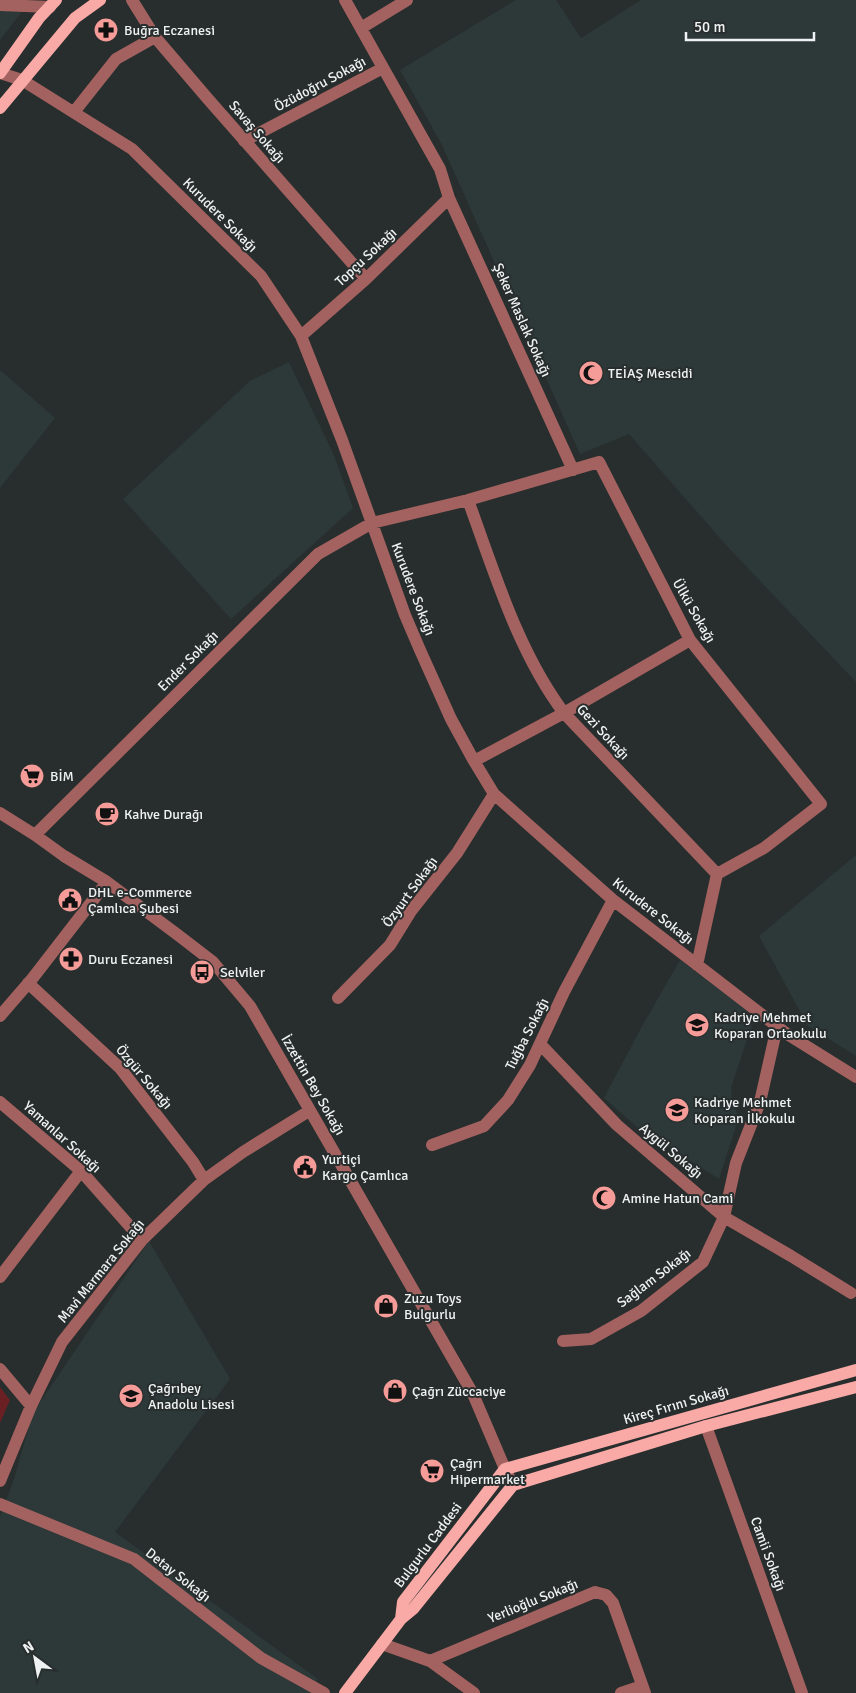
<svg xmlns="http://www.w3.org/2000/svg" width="856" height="1693" font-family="Signika,sans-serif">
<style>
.built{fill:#2c3938}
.green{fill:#6a2023}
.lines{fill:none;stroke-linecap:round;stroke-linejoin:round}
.minor{stroke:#a36260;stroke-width:12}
.major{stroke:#faaaa6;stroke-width:12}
.labels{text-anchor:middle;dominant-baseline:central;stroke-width:4;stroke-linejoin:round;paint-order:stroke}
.poi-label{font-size:14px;fill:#eff2f2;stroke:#282e2d;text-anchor:start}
.street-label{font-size:14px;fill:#eff2f2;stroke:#282e2d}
</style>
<rect width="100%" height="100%" fill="#282e2d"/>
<!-- built -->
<path class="built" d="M0 0H31L0 40Z
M516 0H556L581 38 641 0H856V682L726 545 629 434 580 454 442 145 400 70Z
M289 362 333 453 353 508 231 619 123 499 250 381Z
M0 370 55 418 0 488Z
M856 855V1056L808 1026 759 936Z
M680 960 745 1009 751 1016 753 1022 731 1088 732 1102 739 1117 719 1179 638 1128 604 1098 641 1028Z
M149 1241 230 1379 115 1532 318 1679 311 1693H0V1516L13 1482 33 1413Z"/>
<!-- green -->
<path class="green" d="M0 1387 10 1400 0 1423Z"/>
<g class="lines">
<!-- minor -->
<path class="minor" d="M132 0 155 37 208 99 366 279
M345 0 440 169 449 198 573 470
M0 5 50 7
M361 28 407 0
M0 73 22 80 132 149 261 276 301 336 342 440 405 615 420 650 451 719 474 761 494 794 613 900 787 1034 856 1077
M74 112 116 59 155 37
M244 141 383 68
M301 336 366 279 449 198
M468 500C494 571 518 652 564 713L717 874 697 965
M474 761 564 713 690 640
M0 813 35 835 64 856 107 882 178 935 213 962 250 1006 473 1394 505 1469 513 1485
M35 835 318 554 372 523 468 500 599 462 690 640 821 804 764 848 717 874
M28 983 120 1068 193 1162 204 1180
M338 998 390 945 411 911 457 853 494 794
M0 1016 32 979 107 882
M540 1044 617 1125 724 1217 791 1256 851 1293
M0 1102 81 1171 142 1240
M432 1145 484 1126 508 1100 530 1065 564 992 613 900
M0 1277 81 1171
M563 1341 591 1339 641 1311 703 1262 724 1217 736 1163 760 1102 777 1027
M0 1369 31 1406
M706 1426 802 1693
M0 1481 31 1406 62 1342 142 1240 204 1180 243 1152 309 1111
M0 1504 134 1559 261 1658 324 1693
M382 1644 430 1661 474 1693
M430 1661 595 1592 606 1595 613 1603 645 1693
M621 1693 642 1686"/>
<!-- major -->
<path class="major" d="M0 73 39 18 56 0
M0 108 75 18 100 0
M401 1619 403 1602 505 1469 856 1370
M345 1693 401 1619 413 1609 513 1485 706 1426 856 1387"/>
</g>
<!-- icons -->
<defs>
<symbol id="pharmacy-disc" viewBox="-11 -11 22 22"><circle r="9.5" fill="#f59b98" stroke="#282e2d"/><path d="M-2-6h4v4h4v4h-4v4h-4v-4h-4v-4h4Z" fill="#111"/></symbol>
<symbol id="mosque-disc" viewBox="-11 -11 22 22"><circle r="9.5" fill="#f59b98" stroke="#282e2d"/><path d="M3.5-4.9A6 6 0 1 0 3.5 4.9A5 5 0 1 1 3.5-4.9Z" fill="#111"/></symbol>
<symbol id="supermarket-disc" viewBox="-11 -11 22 22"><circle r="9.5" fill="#f59b98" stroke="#282e2d"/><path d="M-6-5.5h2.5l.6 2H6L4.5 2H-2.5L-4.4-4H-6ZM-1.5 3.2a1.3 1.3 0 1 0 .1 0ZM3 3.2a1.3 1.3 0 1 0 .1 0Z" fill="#111"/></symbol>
<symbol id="cafe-disc" viewBox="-11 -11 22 22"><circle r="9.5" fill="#f59b98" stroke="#282e2d"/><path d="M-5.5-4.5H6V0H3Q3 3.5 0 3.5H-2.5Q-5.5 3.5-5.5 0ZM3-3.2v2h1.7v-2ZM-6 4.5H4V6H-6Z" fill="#111"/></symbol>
<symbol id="civic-disc" viewBox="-11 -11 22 22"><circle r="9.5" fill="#f59b98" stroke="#282e2d"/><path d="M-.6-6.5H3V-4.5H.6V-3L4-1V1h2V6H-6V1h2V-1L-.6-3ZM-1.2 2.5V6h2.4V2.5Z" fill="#111"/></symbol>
<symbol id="bus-disc" viewBox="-11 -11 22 22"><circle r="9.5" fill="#f59b98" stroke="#282e2d"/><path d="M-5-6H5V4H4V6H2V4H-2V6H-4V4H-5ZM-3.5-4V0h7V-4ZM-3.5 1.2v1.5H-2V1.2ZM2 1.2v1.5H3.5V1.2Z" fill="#111"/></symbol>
<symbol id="school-disc" viewBox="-11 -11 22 22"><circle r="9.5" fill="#f59b98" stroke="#282e2d"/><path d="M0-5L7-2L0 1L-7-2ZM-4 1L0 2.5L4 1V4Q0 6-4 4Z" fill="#111"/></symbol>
<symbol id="shop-disc" viewBox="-11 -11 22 22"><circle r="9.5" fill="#f59b98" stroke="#282e2d"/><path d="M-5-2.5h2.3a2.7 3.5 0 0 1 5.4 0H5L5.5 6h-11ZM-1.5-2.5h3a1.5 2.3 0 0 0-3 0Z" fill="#111"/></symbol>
</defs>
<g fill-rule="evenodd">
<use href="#pharmacy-disc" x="92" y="16" width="28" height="28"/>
<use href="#mosque-disc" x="577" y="359" width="28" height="28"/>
<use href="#supermarket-disc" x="18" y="762" width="28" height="28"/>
<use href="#cafe-disc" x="93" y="800" width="28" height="28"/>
<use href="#civic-disc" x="56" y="886" width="28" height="28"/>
<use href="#pharmacy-disc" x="57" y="945" width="28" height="28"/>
<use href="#bus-disc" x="188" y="958" width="28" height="28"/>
<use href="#school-disc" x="683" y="1011" width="28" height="28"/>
<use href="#school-disc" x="663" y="1096" width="28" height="28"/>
<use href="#civic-disc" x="291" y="1153" width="28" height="28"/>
<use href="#mosque-disc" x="590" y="1184" width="28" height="28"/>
<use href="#shop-disc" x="372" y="1292" width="28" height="28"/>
<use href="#shop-disc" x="381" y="1377" width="28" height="28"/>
<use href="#school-disc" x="117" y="1382" width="28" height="28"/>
<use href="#supermarket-disc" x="418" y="1457" width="28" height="28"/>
</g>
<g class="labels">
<!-- poi labels -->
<g class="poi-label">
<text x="124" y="30">Buğra Eczanesi</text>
<text x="608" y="373">TEİAŞ Mescidi</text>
<text x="50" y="776">BİM</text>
<text x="124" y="814">Kahve Durağı</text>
<text x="88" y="892">DHL e-Commerce<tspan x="88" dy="16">Çamlıca Şubesi</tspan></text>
<text x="88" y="959">Duru Eczanesi</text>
<text x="220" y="972">Selviler</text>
<text x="714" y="1017">Kadriye Mehmet<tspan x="714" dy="16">Koparan Ortaokulu</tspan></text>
<text x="694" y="1102">Kadriye Mehmet<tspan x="694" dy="16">Koparan İlkokulu</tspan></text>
<text x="322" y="1159">Yurtiçi<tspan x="322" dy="16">Kargo Çamlıca</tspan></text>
<text x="622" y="1198">Amine Hatun Cami</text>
<text x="404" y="1298">Zuzu Toys<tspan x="404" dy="16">Bulgurlu</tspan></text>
<text x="148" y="1388">Çağrıbey<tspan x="148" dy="16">Anadolu Lisesi</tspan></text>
<text x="412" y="1391">Çağrı Züccaciye</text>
<text x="450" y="1463">Çağrı<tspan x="450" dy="16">Hipermarket</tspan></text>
</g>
<!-- street labels -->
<g class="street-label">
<text transform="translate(320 84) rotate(-28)">Özüdoğru Sokağı</text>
<text transform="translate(257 132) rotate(49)">Savaş Sokağı</text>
<text transform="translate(220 215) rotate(45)">Kurudere Sokağı</text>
<text transform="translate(366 257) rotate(-43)">Topçu Sokağı</text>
<text transform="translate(522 320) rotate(66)">Şeker Maslak Sokağı</text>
<text transform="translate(413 589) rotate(69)">Kurudere Sokağı</text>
<text transform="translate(694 611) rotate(60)">Ülkü Sokağı</text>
<text transform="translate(188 661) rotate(-45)">Ender Sokağı</text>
<text transform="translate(603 732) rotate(47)">Gezi Sokağı</text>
<text transform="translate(410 892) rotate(-54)">Özyurt Sokağı</text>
<text transform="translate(653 911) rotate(38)">Kurudere Sokağı</text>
<text transform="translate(527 1034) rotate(-63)">Tuğba Sokağı</text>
<text transform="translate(144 1077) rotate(50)">Özgür Sokağı</text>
<text transform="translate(313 1085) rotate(60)">İzzettin Bey Sokağı</text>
<text transform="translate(62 1137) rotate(42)">Yamanlar Sokağı</text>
<text transform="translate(671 1151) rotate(40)">Aygül Sokağı</text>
<text transform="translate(101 1271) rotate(-51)">Mavi Marmara Sokağı</text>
<text transform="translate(654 1278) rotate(-37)">Sağlam Sokağı</text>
<text transform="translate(676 1405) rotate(-16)">Kireç Fırını Sokağı</text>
<text transform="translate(428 1545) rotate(-53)">Bulgurlu Caddesi</text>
<text transform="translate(768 1554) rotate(70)">Camii Sokağı</text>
<text transform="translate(178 1575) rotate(38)">Detay Sokağı</text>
<text transform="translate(533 1601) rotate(-22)">Yerlioğlu Sokağı</text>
</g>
</g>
<!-- north arrow -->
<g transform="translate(35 1658) rotate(328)" stroke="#282e2d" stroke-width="4" paint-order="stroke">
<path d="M0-4L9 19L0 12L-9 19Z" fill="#eff2f2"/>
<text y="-8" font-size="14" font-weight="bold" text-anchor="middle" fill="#eff2f2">N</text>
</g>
<!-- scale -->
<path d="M686 32v8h128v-8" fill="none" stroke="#eff2f2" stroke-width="2.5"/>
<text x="694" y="32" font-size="15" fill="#eff2f2" stroke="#282e2d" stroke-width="4" paint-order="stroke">50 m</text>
</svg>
